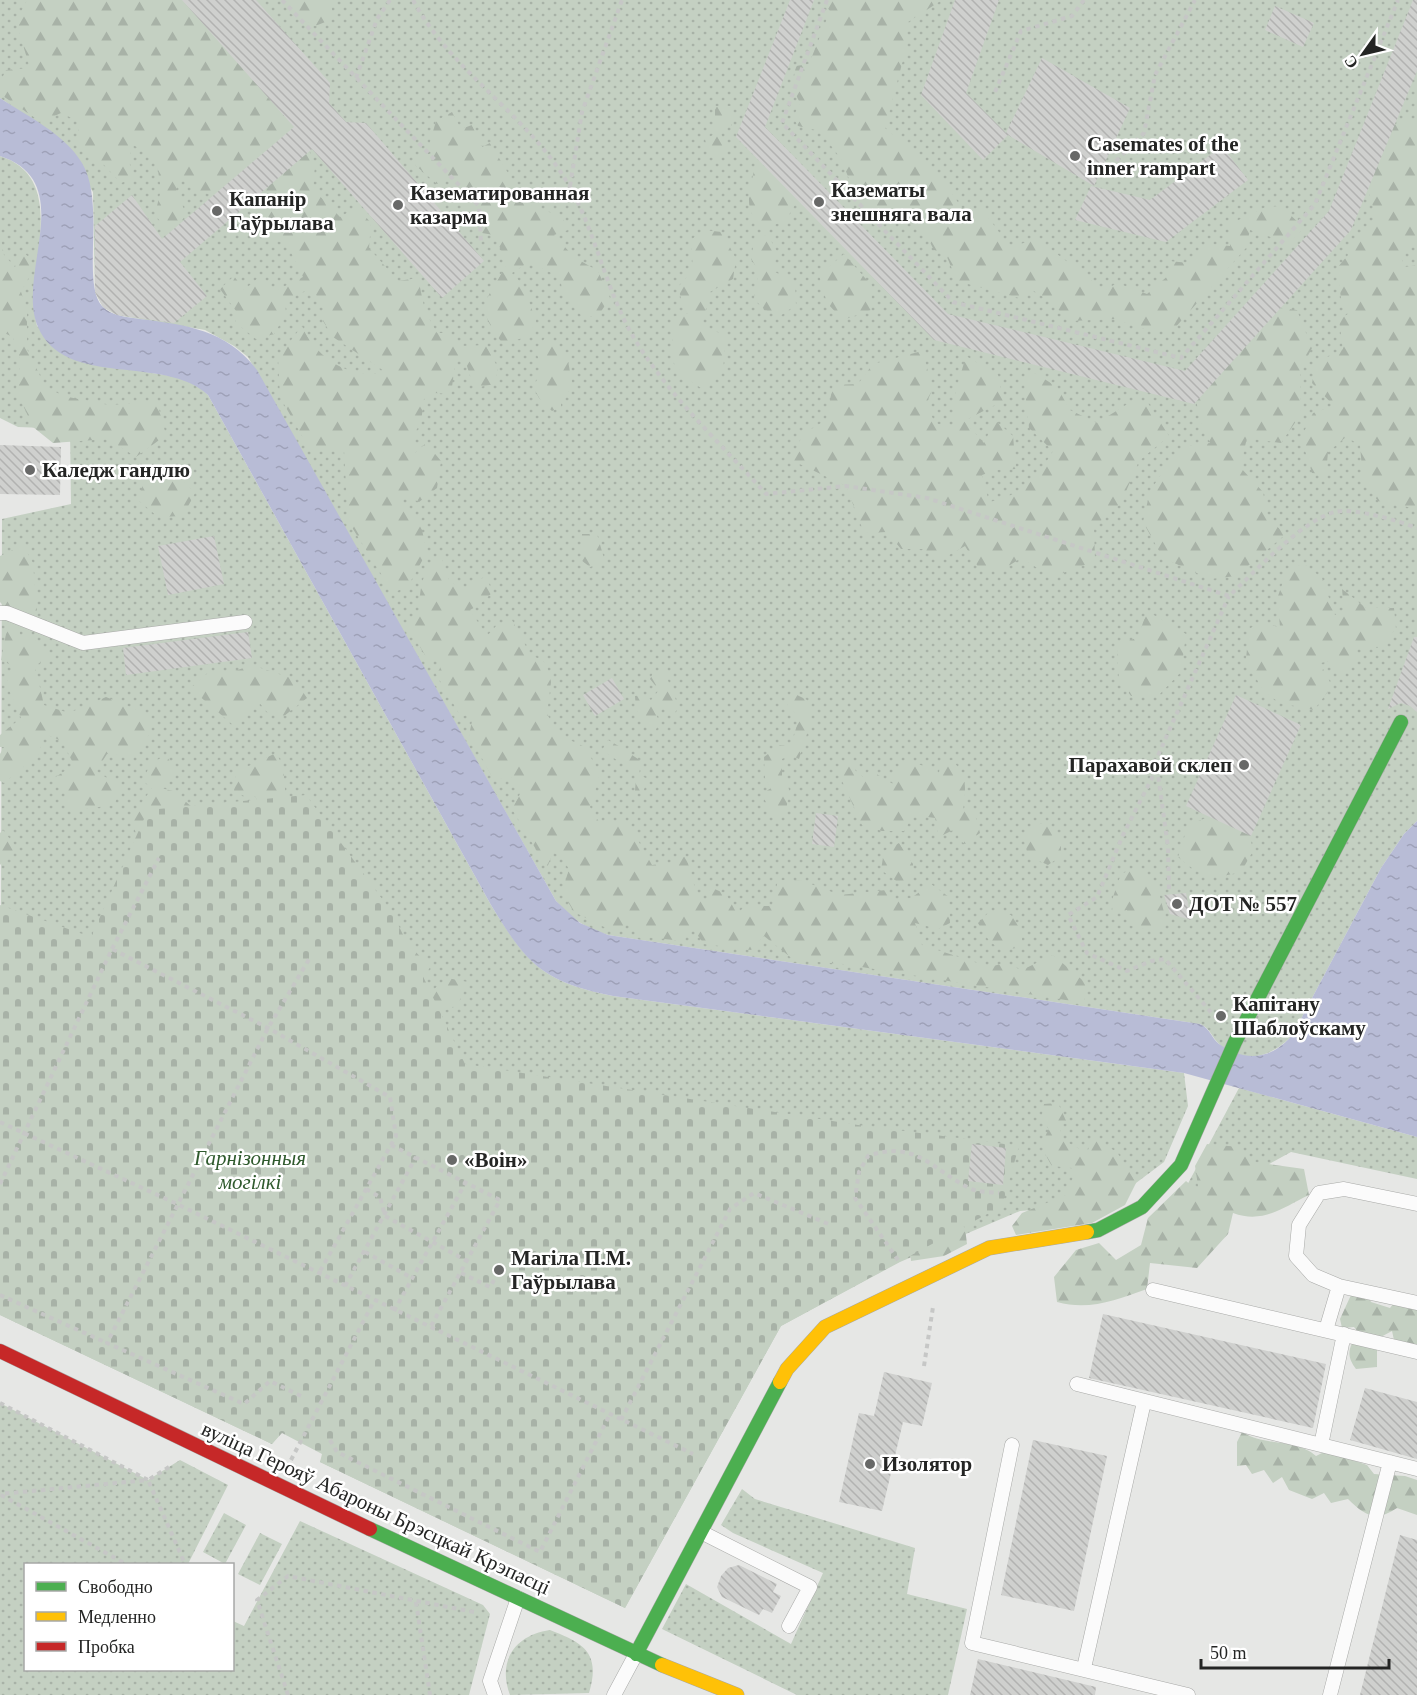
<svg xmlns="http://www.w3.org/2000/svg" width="1417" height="1695" font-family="Georgia,serif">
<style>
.grass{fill:url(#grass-dots)}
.forest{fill:url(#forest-firs)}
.cemetery{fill:url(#cemetery-stones)}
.water{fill:url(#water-ripples)}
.building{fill:url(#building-back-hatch)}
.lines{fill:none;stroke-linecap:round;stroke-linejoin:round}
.lane-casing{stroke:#a8a9a7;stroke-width:15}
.fast-casing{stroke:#a8a9a7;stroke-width:15}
.slow-casing{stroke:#a8a9a7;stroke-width:15}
.jam-casing{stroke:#a8a9a7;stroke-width:15}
.path{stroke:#c6c7c6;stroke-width:4;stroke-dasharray:4.5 4.5;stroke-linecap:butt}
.lane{stroke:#fbfbfb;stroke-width:14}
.fast{stroke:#4caf50;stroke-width:14}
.slow{stroke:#ffc107;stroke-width:14}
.jam{stroke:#c62828;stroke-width:14}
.poi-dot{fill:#686968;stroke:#fff;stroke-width:2}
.labels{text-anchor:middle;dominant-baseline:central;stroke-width:5;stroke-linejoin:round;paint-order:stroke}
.poi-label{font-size:21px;font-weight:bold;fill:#242524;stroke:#fff;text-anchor:start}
.park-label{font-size:21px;font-style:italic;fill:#2f5a2d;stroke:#fff}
.street-label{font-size:21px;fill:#242524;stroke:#fff}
</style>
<defs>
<pattern id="grass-dots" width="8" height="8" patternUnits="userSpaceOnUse" patternTransform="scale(1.5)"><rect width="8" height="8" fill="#c4d0c2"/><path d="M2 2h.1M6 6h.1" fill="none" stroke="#a8b2a7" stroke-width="1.8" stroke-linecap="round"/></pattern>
<pattern id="forest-firs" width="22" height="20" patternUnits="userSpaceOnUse" patternTransform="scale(1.5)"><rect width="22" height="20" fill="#c4d0c2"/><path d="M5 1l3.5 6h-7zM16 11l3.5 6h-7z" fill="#a8b2a7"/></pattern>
<pattern id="cemetery-stones" width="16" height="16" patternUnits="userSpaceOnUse" patternTransform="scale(1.5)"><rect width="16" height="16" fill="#c4d0c2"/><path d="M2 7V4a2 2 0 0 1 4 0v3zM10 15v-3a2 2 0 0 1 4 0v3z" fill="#a8b2a7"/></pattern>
<pattern id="water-ripples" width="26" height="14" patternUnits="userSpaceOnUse" patternTransform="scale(1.5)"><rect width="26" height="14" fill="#b8bcd6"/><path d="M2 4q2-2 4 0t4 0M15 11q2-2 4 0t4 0" fill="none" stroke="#9ea1b8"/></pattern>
<pattern id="building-back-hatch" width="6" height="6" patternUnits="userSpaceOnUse" patternTransform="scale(1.5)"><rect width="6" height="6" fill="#cfd0ce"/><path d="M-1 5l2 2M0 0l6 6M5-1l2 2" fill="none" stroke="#b2b2b1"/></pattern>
</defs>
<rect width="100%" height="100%" fill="#e6e7e5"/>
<!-- grass -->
<path class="grass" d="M0 0H1417V821L1404 834 1381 868 1293 1034C1275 1056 1242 1067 1219 1044 1211 1036 1211 1029 1200 1024L608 935C586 928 571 919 556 901L248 357 234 346 205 330 117 315 103 307 95 292 93 192 56 136 0 98Z
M0 156C72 179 24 272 37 326L81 362 178 377 200 387 208 395 491 905C528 965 543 982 613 996L1184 1073 1188 1106 1164 1162 1108 1204 1020 1211 900 1262 781 1326 625 1608 320 1462 477 1184 272 1444 0 1315 2 519 71 504 70 429 18 427 0 418Z
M1239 1088 1417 1137V1179L1291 1152 1169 1219Z
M0 1403 148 1480 180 1460 228 1485 188 1564H26V1670H232L233 1621 244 1626 300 1521 483 1605 490 1614 469 1695H0Z
M742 1489 755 1499 915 1548 907 1594 967 1609 948 1695H797L662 1629 686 1584 791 1644 823 1573 733 1533 721 1525Z
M224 1513 246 1525 225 1564 203 1552Z
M260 1533 282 1544 260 1585 238 1574Z
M550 1630C584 1643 601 1653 589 1693L510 1695C497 1661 515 1635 550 1630Z"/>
<!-- forest -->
<path class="forest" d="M27 0H205L287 97 315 165 313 189 340 217 357 207 371 223 369 248 398 281 418 278 425 311 437 333H446L461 346 486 345 498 368 495 384 474 388 466 363 456 358 451 394 434 393 424 399 421 422 412 438 414 454 426 443 441 461 437 488 419 502 403 494 400 504 419 517 427 552 408 586 393 593 348 521 344 450H310L280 397 278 357 302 326C317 360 350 379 387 373L333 337 323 321 324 302 309 289 285 301 286 314 274 334 256 339 236 323V311L220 289 234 276 244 290 258 278 277 290 303 277 287 244 272 239 254 222 253 193 236 201 198 191 181 176 176 190 186 214 171 238 155 214 161 190 156 157 133 145 129 158 132 179 121 183 104 165 79 149 78 121 61 113 41 122 0 94V82L6 70 30 68 16 22Z
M280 0H331L333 19 315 26 291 14Z
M821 0H942L905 24 907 45 885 128C917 154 948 180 967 218L982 209 1010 247 1037 239 1089 278 1102 292 1117 283 1147 294 1170 274 1169 261 1189 263 1209 244 1230 246V224L1266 207 1281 206 1304 228 1285 248 1276 239 1250 230 1246 248 1173 330 1140 328 1115 319 1071 321 1045 298 1029 288 1019 298 957 281 947 257 934 250 925 233 908 217 890 224 874 225 858 211 853 189 841 159 820 131 798 126 793 117 800 103 792 87 796 66 809 64 830 11Z
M715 106H730L732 125 720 132 728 151 719 158 709 157 705 139 715 134Z
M452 112 461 129 472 125 482 147 490 143 526 203 562 217 568 230 554 235 574 257 598 271 610 298 598 316H582L563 296 560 277 529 262 512 273 523 285 536 321 529 336 503 344C472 303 487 303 507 263L494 235 482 233 467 224 460 200 465 192 452 177 437 184 415 165 417 157 433 153 430 142 436 121Z
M1413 119 1417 121V247H1408L1399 253 1405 267 1417 265V509L1378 501 1363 481 1360 445 1346 437 1328 452 1326 474 1312 473 1301 438 1313 413 1334 406 1312 383 1316 363 1343 349 1339 320 1352 311 1342 306 1337 268 1348 255 1345 249 1376 218 1361 163 1387 127Z
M778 161 803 191 786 220 762 230C744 207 748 197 754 171Z
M703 230 722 232 736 259 733 279 710 292 702 325 726 336 723 370 701 388 687 379 672 361 673 317 690 313 683 306 678 287 693 270 691 240Z
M0 234 4 255 15 267 23 252 31 259 27 285 20 289 27 309V349L45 386 63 396 109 405 157 402 166 435 136 457 108 439 53 443 33 427 16 390 21 362 13 337 0 331Z
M768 235 777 252 773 271 795 282 796 305 780 316 765 310 754 299 759 271 751 259 755 236Z
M844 254 872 286 871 310 843 320 827 303 819 275Z
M1262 306 1297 310 1312 348 1300 371 1301 414 1281 443 1247 438 1240 467 1263 492 1268 519 1286 534 1236 576 1210 579 1163 558 1143 522 1150 491 1164 470 1189 446 1210 443 1200 421 1192 378Z
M545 338 561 354 570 352 568 361 573 388 561 397V407L552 411 539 398 533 387 543 369 535 350Z
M922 351 933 388 926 404 935 423 953 428 956 390 966 356 998 375 1003 401 964 421 984 443 995 420 1013 436 1016 469 996 470 982 475 989 502C1023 494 1035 481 1053 451L1029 428 1024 380 1035 373 1057 387 1070 410 1097 423 1129 403H1148L1169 436 1139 461 1121 503 1094 527 1095 561 1052 577 1021 558 1002 570H980L965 546 942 559 923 549H901L887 532 864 533 846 486 791 460 803 434 826 420 833 385 858 384 873 364Z
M147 472 177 474 195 493 183 516 158 517 138 500Z
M582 534H597L605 562 590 567 581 560Z
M23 545 33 563 37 611 19 624 20 635 32 638 52 655 35 666 44 705 69 713 106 697 151 716V733L130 756 107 754 96 771 121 787 114 805 69 811 63 803 70 793 54 778 74 765 62 741 45 734 38 755 4 783 0 781V754L4 747H0V735L21 718 6 683 15 667 1 660 10 613 0 602V556Z
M440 553 449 580 465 592 485 576 493 592 479 605 470 610 487 636 496 626 512 620 530 654 546 663 551 682 547 714 559 735 585 747 600 774 590 807 599 822 627 821 652 865 669 863 686 856 695 888 706 906 710 887 726 894 737 914 745 906H772L778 880 803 881 840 895 886 890 896 901 911 898 931 884 949 897 950 923 938 929 915 923 922 945 990 967 1004 963 1022 970 1053 955 1087 984 1084 1003 843 964 794 960 764 936 751 950 704 944 693 929 683 941 646 937 631 922 614 932 574 912 562 892 569 869 561 857 553 852 547 868 512 809 521 792 511 777 494 780 469 735 474 712 461 717 436 674 445 662 428 660 406 624 419 611C420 587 422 570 440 553Z
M1304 564 1322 578 1335 615 1344 610 1342 589 1366 608H1394L1396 629 1378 648H1350L1358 661 1338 677 1332 661 1320 663 1332 686 1314 710 1280 703 1263 691 1246 659 1249 629 1262 621 1280 628 1278 596 1288 568Z
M1147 611 1186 634 1181 672 1158 696H1131L1119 680 1117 646 1138 637Z
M252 665 294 679 307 698 284 716 267 712 257 700 233 725 190 688 209 672H232Z
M654 671 665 673 678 705 674 716 667 708 654 711 660 722 654 733C640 722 636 714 635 696L644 695 651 700 659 690 650 679Z
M791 692 807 700 811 721 799 759 791 755 782 759V777L789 789 786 813 773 817 762 794 771 788 765 778 764 757 780 745 791 747 799 717 787 706Z
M608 740 626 750 629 757 632 755 641 761 639 775 648 779 643 792 635 791 636 778 629 769 628 761 621 763 602 750Z
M276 753 283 766 286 800 264 812 255 796H244L234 791 236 772Z
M166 755 175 770 161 788 173 791 205 818 140 846 131 818 152 788 143 781 150 764Z
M907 759C918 766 928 765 939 773L940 764 952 760C968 777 966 788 963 810L974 811 980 833 965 844 959 840 957 828 939 837 935 818 913 815 904 831H882L862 825 838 772 842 764 855 761V770L863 777 870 770 893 784 894 770Z
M1221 812 1248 826 1253 851 1241 872C1209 880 1203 878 1178 857L1188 825Z
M1048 823 1061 841V856L1048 865 1028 856 1024 839 1033 825Z
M3 830 16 847 0 865V833Z
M899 843 913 864 912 879 899 883 881 870 884 851Z
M1139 866 1158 889 1167 924 1156 932 1129 925 1127 910 1112 913 1113 897 1121 874Z
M990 911 1011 915 1022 932V947C996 952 990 945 978 923Z
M386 944 412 948 430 967 417 993 425 997 447 978 468 982 457 1006 446 1010 406 993 371 986 367 954Z
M1058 1103 1067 1123 1059 1125 1063 1140 1087 1153 1092 1138 1117 1152 1136 1183 1125 1205 1092 1223 1016 1235 1012 1226 1022 1213 1066 1195 1074 1175 1072 1168 1052 1166C1043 1152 1040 1144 1049 1129L1041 1121 1044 1104Z
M1207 1144 1239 1147 1254 1162 1304 1169 1309 1195C1282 1208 1263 1224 1233 1213L1228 1234 1197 1268 1150 1263 1147 1289C1116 1300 1089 1311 1057 1302L1054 1277 1076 1250 1099 1243 1116 1260 1141 1245 1148 1218 1186 1181 1199 1192 1195 1166Z
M947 1212 965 1228 967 1244 944 1256 911 1261 908 1237Z
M1365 1289 1371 1302 1390 1308 1397 1299 1417 1303V1346L1394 1340 1392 1331 1377 1339V1367L1356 1369C1345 1355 1349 1346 1359 1333L1354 1327 1342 1328 1340 1319 1351 1295Z
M1242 1432C1266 1447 1295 1438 1316 1456L1326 1451 1367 1465 1374 1474 1405 1476 1417 1480V1515L1397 1508C1376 1522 1365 1516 1348 1499L1331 1503 1324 1493 1312 1499 1289 1490 1282 1477 1273 1483 1264 1470 1252 1474 1246 1465 1237 1466V1442Z"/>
<!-- cemetery -->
<path class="cemetery" d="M306 795 393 914 465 1064 858 1125 1019 1146 1002 1206 781 1326 625 1608 320 1462 322 1454 282 1433 272 1444 0 1315V905L91 937 148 810Z"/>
<!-- water -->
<path class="water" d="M0 98C27 116 65 134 82 163 106 203 81 283 102 306 111 316 127 317 140 319 187 325 227 330 257 370L556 901 580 923 608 935 1200 1024C1211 1029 1211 1038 1219 1044 1246 1063 1273 1059 1293 1034L1381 868 1404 834 1417 821V1137L1184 1073 613 996C543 982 527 965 491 905L208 395C165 354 64 389 38 327 15 274 80 182 0 156Z"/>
<!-- building -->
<path class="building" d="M182 0H256L330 83 329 103 346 122 366 123 484 261 442 298 312 149 180 262 207 296 174 323 117 315 103 307 95 292V226L132 195 162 239 294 127Z
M790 0H814L765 127 948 314 1185 371 1329 211 1413 0H1417V71L1351 230 1194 404 934 340 736 137Z
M955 0H999L966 93 1006 133 1042 58 1130 108 1094 186 1008 135 983 160 921 95Z
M1275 6 1314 23 1303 47 1265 30Z
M1222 146 1248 180 1166 242 1075 220 1091 186 1150 200Z
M0 445 61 447 60 495 0 494Z
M214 536 224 584 168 595 158 546Z
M248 632 252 658 126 675 123 648Z
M1414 637H1417V712L1410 706 1401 703 1388 709Z
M612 678 624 699 595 716 583 695Z
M1236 695 1301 725 1251 836 1186 806Z
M816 813 838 816 834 847 812 844Z
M1186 893 1191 920 1170 914 1164 895Z
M972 1144 1006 1148 1003 1185 968 1181Z
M1103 1314 1326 1364 1313 1428 1089 1378Z
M884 1372 932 1383 922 1426 903 1422 882 1511 839 1502 859 1413 874 1416Z
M1365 1388 1417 1402V1459L1350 1440Z
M1033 1440 1107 1456 1074 1611 1001 1595Z
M1400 1535 1417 1540V1695H1360Z
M739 1565 777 1584 773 1592 781 1596 772 1613 763 1609 759 1615 722 1597 717 1587 721 1576 728 1568Z
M978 1659 1096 1687 1095 1695H970Z"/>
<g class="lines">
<defs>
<path id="lane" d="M0 613H7L83 643 245 622
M1417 1204 1344 1189 1319 1193 1299 1225 1296 1256 1313 1275 1339 1286 1417 1303
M1153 1290 1417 1352
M1326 1330 1339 1286
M1077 1384 1417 1469
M1012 1445 972 1643 1188 1695
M1321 1445 1344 1334
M701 1532 810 1587 789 1626
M1084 1668 1144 1402
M495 1695 490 1681 518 1598
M614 1695 636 1654
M1330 1695 1390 1462"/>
<path id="fast" d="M1087 1232 1098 1230 1142 1207 1181 1165 1235 1042 1401 722
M370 1529 662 1665
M636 1654 780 1382"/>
<path id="slow" d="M780 1382 787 1369 825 1327 989 1248 1087 1232
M662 1665 737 1695"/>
<path id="jam" d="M0 1351 370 1529"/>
</defs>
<!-- lane casing -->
<use href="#lane" class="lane-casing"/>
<!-- fast casing -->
<use href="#fast" class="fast-casing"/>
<!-- slow casing -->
<use href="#slow" class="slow-casing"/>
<!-- jam casing -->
<use href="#jam" class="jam-casing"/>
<!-- path -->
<path class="path" d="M282 0 479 206 481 242
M413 0C452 73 529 115 570 187 596 234 607 293 634 338 669 396 721 444 766 494L846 486 927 498 1229 596C1255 572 1302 520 1335 512 1353 507 1399 521 1417 528
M827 0 782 123 953 302 1181 358 1315 204 1398 0
M356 78 377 19 390 0
M995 92 1021 31 1072 16 1084 0
M1116 161 1144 133 1155 75 1195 0
M570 186 582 112 622 0
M1157 768 1123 835 1097 897 1068 915 1087 953 1127 971 1151 961 1165 959 1216 1018
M1169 889 1168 847 1156 760 1229 596
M112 949 159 858
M0 1122 177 1204 693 1454
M391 1145 500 1200 430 1328
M0 1184 112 949 268 1028 390 1097 396 1136 319 1273
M366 1189 380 1197 385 1216 467 1261
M365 1252 412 1278
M898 1260 855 1198 859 1172 868 1156C916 1139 932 1170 971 1189 979 1192 990 1192 999 1193
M461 1273 490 1287 494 1280
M345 1286 416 1157
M0 1295 107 1343
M394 1311 466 1182
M924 1366 933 1307
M301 1396 270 1381 244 1404 107 1343 268 1028 311 956
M0 1403 148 1480 0 1494
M621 1420 730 1209 754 1193 831 1225
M330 1440 337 1452 540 1552 610 1414
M291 1460 374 1301
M169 1467 148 1480 185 1564
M1 1495 126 1564
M416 1602 430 1695
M288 1695 257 1600 288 1576 474 1612"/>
<!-- lane -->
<use href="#lane" class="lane"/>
<!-- fast -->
<use href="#fast" class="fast"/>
<!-- slow -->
<use href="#slow" class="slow"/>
<!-- jam -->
<use href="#jam" class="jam"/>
</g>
<!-- markers -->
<g class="poi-dot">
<circle cx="1075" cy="156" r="6"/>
<circle cx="819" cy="202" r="6"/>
<circle cx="398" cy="205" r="6"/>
<circle cx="217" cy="211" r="6"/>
<circle cx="30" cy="470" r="6"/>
<circle cx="1244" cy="765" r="6"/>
<circle cx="1177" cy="904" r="6"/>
<circle cx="1221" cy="1016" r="6"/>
<circle cx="452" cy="1160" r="6"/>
<circle cx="499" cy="1270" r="6"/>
<circle cx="870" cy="1464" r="6"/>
</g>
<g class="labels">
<!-- poi labels -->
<g class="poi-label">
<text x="1087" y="144">Casemates of the<tspan x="1087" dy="24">inner rampart</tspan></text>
<text x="831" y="190">Казематы<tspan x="831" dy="24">знешняга вала</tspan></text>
<text x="410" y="193">Казематированная<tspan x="410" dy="24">казарма</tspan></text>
<text x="229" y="199">Капанір<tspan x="229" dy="24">Гаўрылава</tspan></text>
<text x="42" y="470">Каледж гандлю</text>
<text x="1232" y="765" text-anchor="end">Парахавой склеп</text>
<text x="1189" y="904">ДОТ № 557</text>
<text x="1233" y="1004">Капітану<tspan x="1233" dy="24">Шаблоўскаму</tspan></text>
<text x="464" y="1160">«Воін»</text>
<text x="511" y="1258">Магіла П.М.<tspan x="511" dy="24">Гаўрылава</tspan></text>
<text x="882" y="1464">Изолятор</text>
</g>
<!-- park labels -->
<g class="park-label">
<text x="250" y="1158">Гарнізонныя<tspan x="250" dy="24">могілкі</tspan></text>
</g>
<!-- street labels -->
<g class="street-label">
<text transform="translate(376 1508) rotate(25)">вуліца Герояў Абароны Брэсцкай Крэпасці</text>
</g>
</g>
<!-- legend -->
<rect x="24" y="1563" width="210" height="108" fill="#ffffff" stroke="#a7a8a7" stroke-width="1.5"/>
<rect x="36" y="1582" width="30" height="9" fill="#4caf50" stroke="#a7a8a7" stroke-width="1.5"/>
<text x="78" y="1593" font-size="18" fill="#242524">Свободно</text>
<rect x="36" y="1612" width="30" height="9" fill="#ffc107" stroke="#a7a8a7" stroke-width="1.5"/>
<text x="78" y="1623" font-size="18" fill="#242524">Медленно</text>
<rect x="36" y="1642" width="30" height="9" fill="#c62828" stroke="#a7a8a7" stroke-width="1.5"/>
<text x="78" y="1653" font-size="18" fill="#242524">Пробка</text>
<!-- north arrow -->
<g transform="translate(1363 54) rotate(236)" stroke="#ffffff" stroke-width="4.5" paint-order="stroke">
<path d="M0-4.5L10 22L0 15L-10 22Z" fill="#242524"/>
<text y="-9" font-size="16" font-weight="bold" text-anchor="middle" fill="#242524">С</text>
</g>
<!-- scale -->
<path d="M1201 1659v9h188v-9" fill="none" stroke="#242524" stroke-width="3"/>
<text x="1210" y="1659" font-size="18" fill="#242524" stroke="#ffffff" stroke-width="4.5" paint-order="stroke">50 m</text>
</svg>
